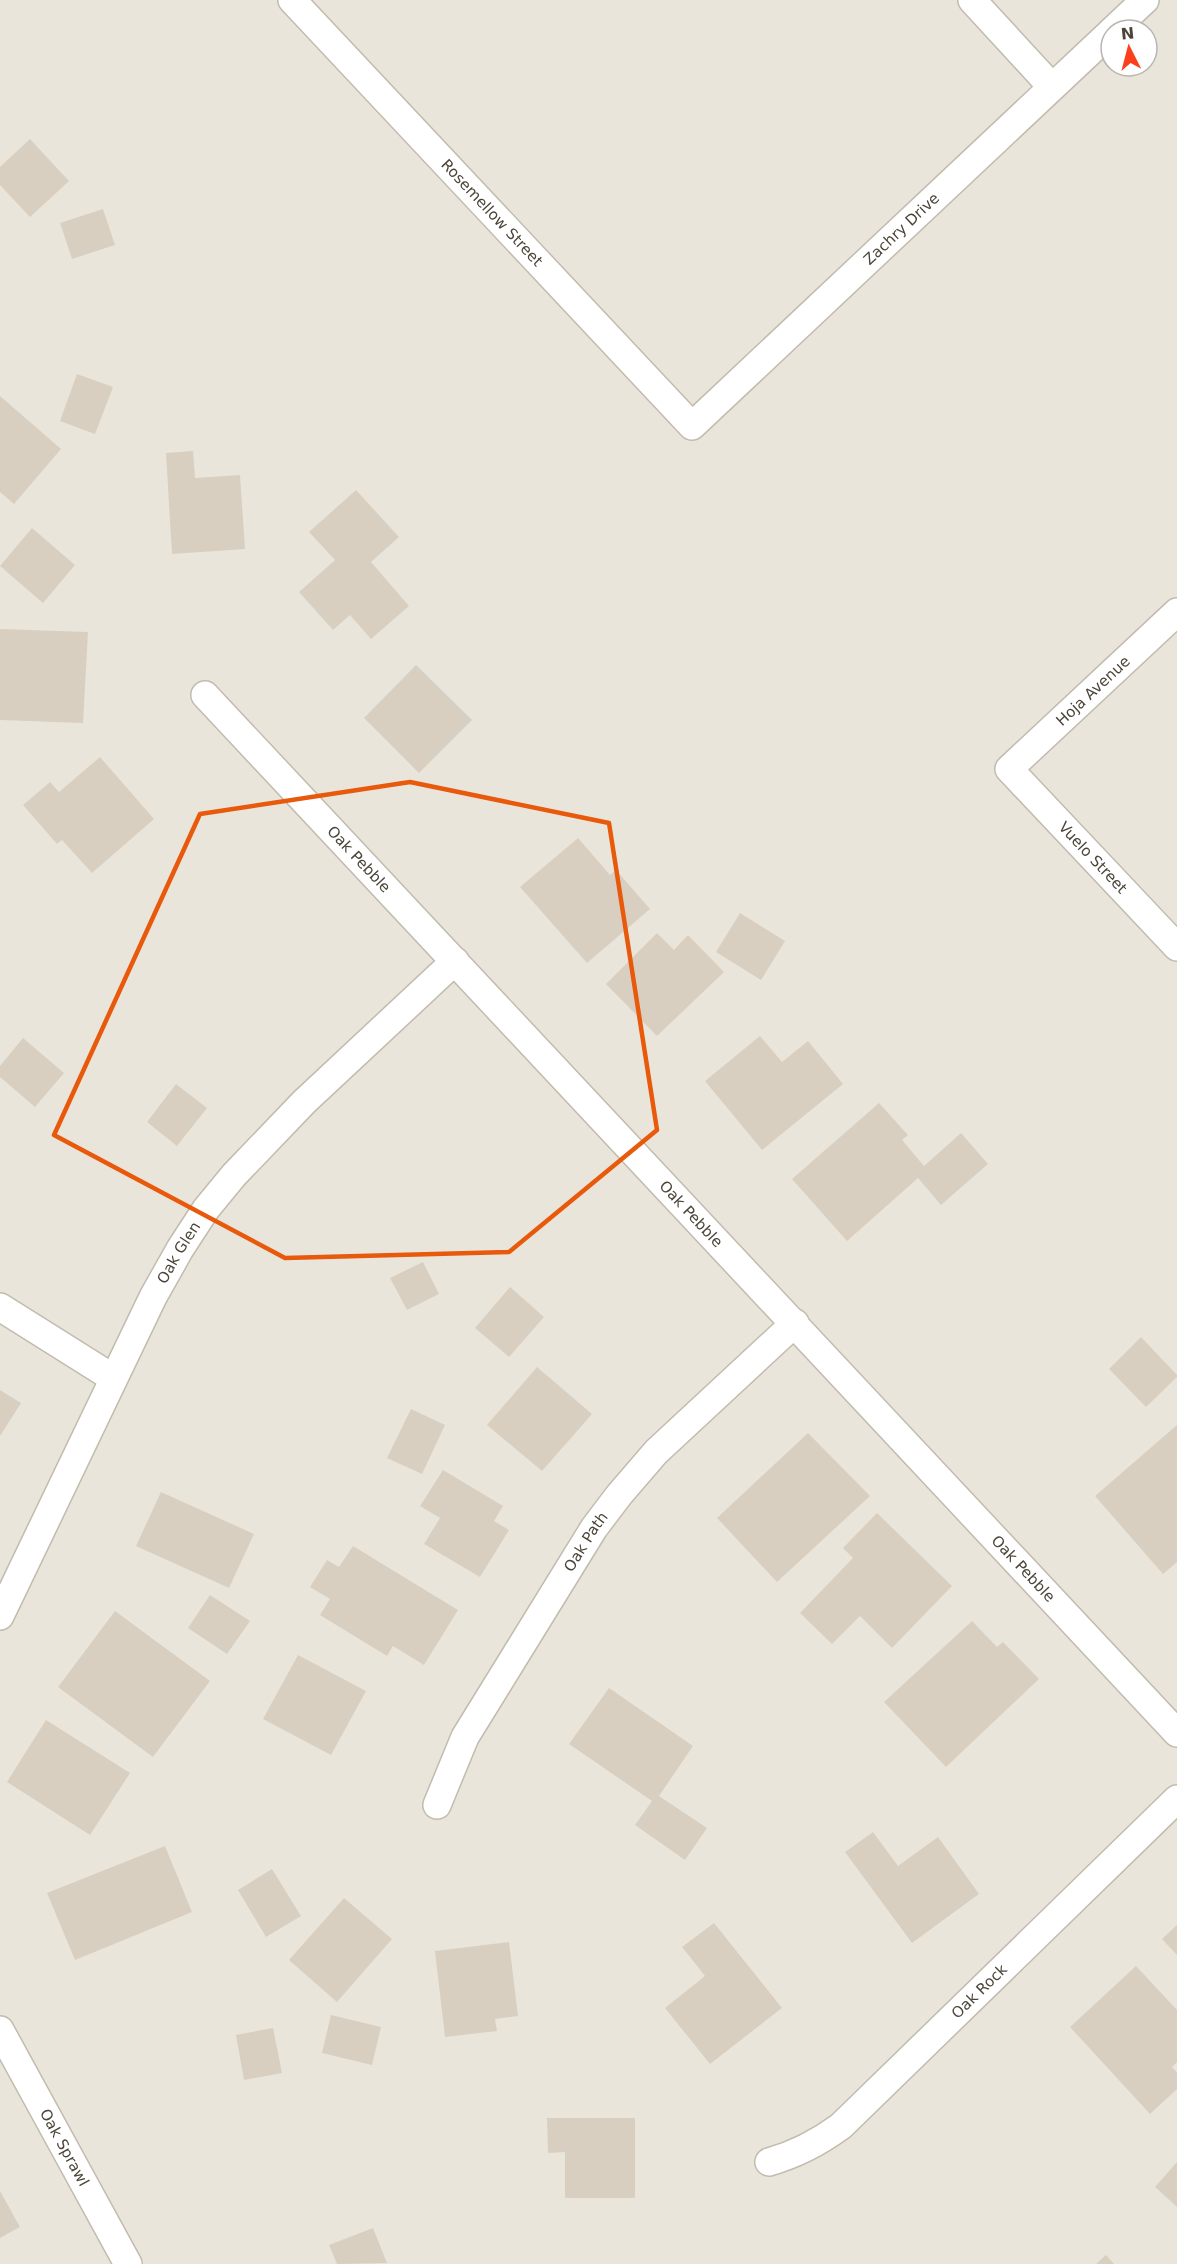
<svg xmlns="http://www.w3.org/2000/svg" width="1177" height="2264" font-family="'DejaVu Sans',sans-serif">
<style>
.residential{fill:#eae5da;fill-rule:evenodd}
.building{fill:#d8cfc1}
.lines{fill:none;stroke-linecap:round;stroke-linejoin:round}
.minor-casing{stroke:#c2bbae;stroke-width:30}
.minor{stroke:#fff;stroke-width:27}
.marked{fill:none;stroke:#e8590c;stroke-width:4.5;stroke-linejoin:round}
.labels{text-anchor:middle;dominant-baseline:central;stroke-width:4.5;stroke-linejoin:round;paint-order:stroke}
.street-label{font-size:15px;fill:#4b4439;stroke:#fff}
</style>
<rect width="100%" height="100%" fill="#f6f3ec"/>
<!-- residential -->
<path class="residential" d="M0 0H1177V2264H0ZM1111 30H1147V66H1111Z"/>
<!-- building -->
<path class="building" d="M30 139 69 181 30 217 0 185V167Z
M103 209 115 245 72 259 60 223Z
M77 374 113 387 95 434 60 421Z
M0 396 61 449 14 504 0 492Z
M193 451 195 478 240 475 245 549 172 554 166 453Z
M356 490 399 537 371 562 409 606 371 639 350 615 333 630 299 592 335 560 309 532Z
M32 528 75 565 43 603 0 566Z
M0 629 88 632 83 723 0 720Z
M416 665 472 720 419 773 364 718Z
M100 757 154 819 92 873 62 840 57 844 23 805 50 782 59 792Z
M578 838 610 875 616 870 650 909 587 963 520 887Z
M740 913 785 941 761 980 716 952Z
M657 933 674 950 688 935 724 972 657 1036 606 984Z
M760 1036 782 1062 808 1041 843 1084 762 1150 705 1081Z
M23 1038 64 1073 35 1107 0 1077V1066Z
M176 1084 207 1108 177 1146 147 1122Z
M879 1103 908 1135 902 1140 924 1166 961 1133 988 1164 941 1205 918 1178 847 1241 792 1179Z
M423 1262 439 1294 407 1310 390 1278Z
M510 1287 544 1317 509 1357 475 1328Z
M1141 1337 1177 1375V1377L1146 1407 1109 1369Z
M537 1367 592 1414 542 1471 487 1425Z
M0 1390 21 1403 0 1436Z
M411 1409 445 1425 422 1474 387 1458Z
M1177 1425V1562L1163 1574 1095 1496Z
M808 1433 870 1496 777 1582 717 1518Z
M443 1470 503 1506 494 1521 509 1530 480 1577 424 1544 440 1518 420 1506Z
M161 1492 254 1534 229 1588 136 1546Z
M877 1513 952 1586 892 1648 860 1616 832 1644 800 1613 853 1558 843 1548Z
M353 1546 458 1610 424 1665 393 1646 387 1656 320 1615 330 1599 310 1587 327 1560 339 1567Z
M210 1595 250 1621 227 1654 188 1628Z
M115 1611 210 1681 153 1757 58 1687Z
M972 1621 997 1647 1003 1642 1039 1679 946 1767 884 1702Z
M298 1655 366 1691 331 1755 263 1719Z
M609 1688 693 1746 659 1796 707 1828 685 1860 635 1825 652 1801 569 1744Z
M46 1720 130 1773 90 1835 7 1782Z
M873 1832 898 1866 938 1837 979 1894 912 1943 845 1852Z
M165 1846 192 1912 75 1960 47 1893Z
M272 1869 301 1916 266 1937 238 1890Z
M344 1898 392 1939 337 2002 289 1960Z
M714 1923 782 2008 710 2064 665 2008 705 1976 682 1947Z
M1177 1925V1955L1162 1939Z
M509 1942 518 2016 495 2019 497 2031 445 2037 435 1951Z
M1136 1966 1177 2010V2062L1172 2067 1177 2072V2089L1150 2114 1070 2027Z
M331 2015 381 2027 372 2065 322 2053Z
M273 2028 282 2073 244 2080 236 2035Z
M547 2118H635V2198H565V2152L548 2153Z
M1177 2162V2207L1155 2187Z
M0 2191 20 2227 0 2238Z
M373 2228 387 2263 337 2264 329 2245Z
M1106 2255 1114 2264H1096Z"/>
<g class="lines">
<defs>
<g id="minor">
<path id="s1" d="M292 0 692 426 1111 32"/>
<path d="M972 0 1052 87"/>
<path d="M1113 30 1145 0"/>
<path id="s2" d="M1177 612 1009 769 1177 947"/>
<path id="s3" d="M205 695 1177 1733"/>
<path d="M0 1307 113 1378"/>
<path id="s4" d="M0 1616 153 1297 180 1249 206 1209 234 1175 304 1102 455 961"/>
<path id="s5" d="M437 1805 465 1737 594 1528 619 1495 656 1452 795 1323"/>
<path id="s6" d="M0 2030 128 2264"/>
<path id="s7" d="M769 2162C797 2154 818 2143 841 2126L1177 1799"/>
</g>
</defs>
<!-- minor casing -->
<use href="#minor" class="minor-casing"/>
<!-- minor -->
<use href="#minor" class="minor"/>
</g>
<!-- marked area -->
<path class="marked" d="M410 782 609 823 657 1130 509 1252 285 1258 54 1135 200 814Z"/>
<g class="labels">
<!-- street labels -->
<g class="street-label">
<text stroke="none"><textPath href="#s1" startOffset="292">Rosemellow Street</textPath></text>
<text stroke="none"><textPath href="#s1" startOffset="872">Zachry Drive</textPath></text>
<text transform="translate(1093 691) rotate(-43)">Hoja Avenue</text>
<text stroke="none"><textPath href="#s2" startOffset="352">Vuelo Street</textPath></text>
<text stroke="none"><textPath href="#s3" startOffset="225">Oak Pebble</textPath></text>
<text stroke="none"><textPath href="#s3" startOffset="711">Oak Pebble</textPath></text>
<text stroke="none"><textPath href="#s4" startOffset="405">Oak Glen</textPath></text>
<text stroke="none"><textPath href="#s5" startOffset="303">Oak Path</textPath></text>
<text stroke="none"><textPath href="#s3" startOffset="1197">Oak Pebble</textPath></text>
<text stroke="none"><textPath href="#s7" startOffset="274">Oak Rock</textPath></text>
<text stroke="none"><textPath href="#s6" startOffset="134">Oak Sprawl</textPath></text>
</g>
</g>
<!-- north arrow -->
<g transform="translate(1129 48) rotate(354)"><circle r="28" fill="#ffffff" stroke="#b7b4b0" stroke-width="1.5"/>
<path d="M0-4.5L10 22L0 15L-10 22Z" fill="#fc3f1d"/>
<text y="-9" font-size="16" font-weight="bold" text-anchor="middle" fill="#4b4439">N</text>
</g>
</svg>
